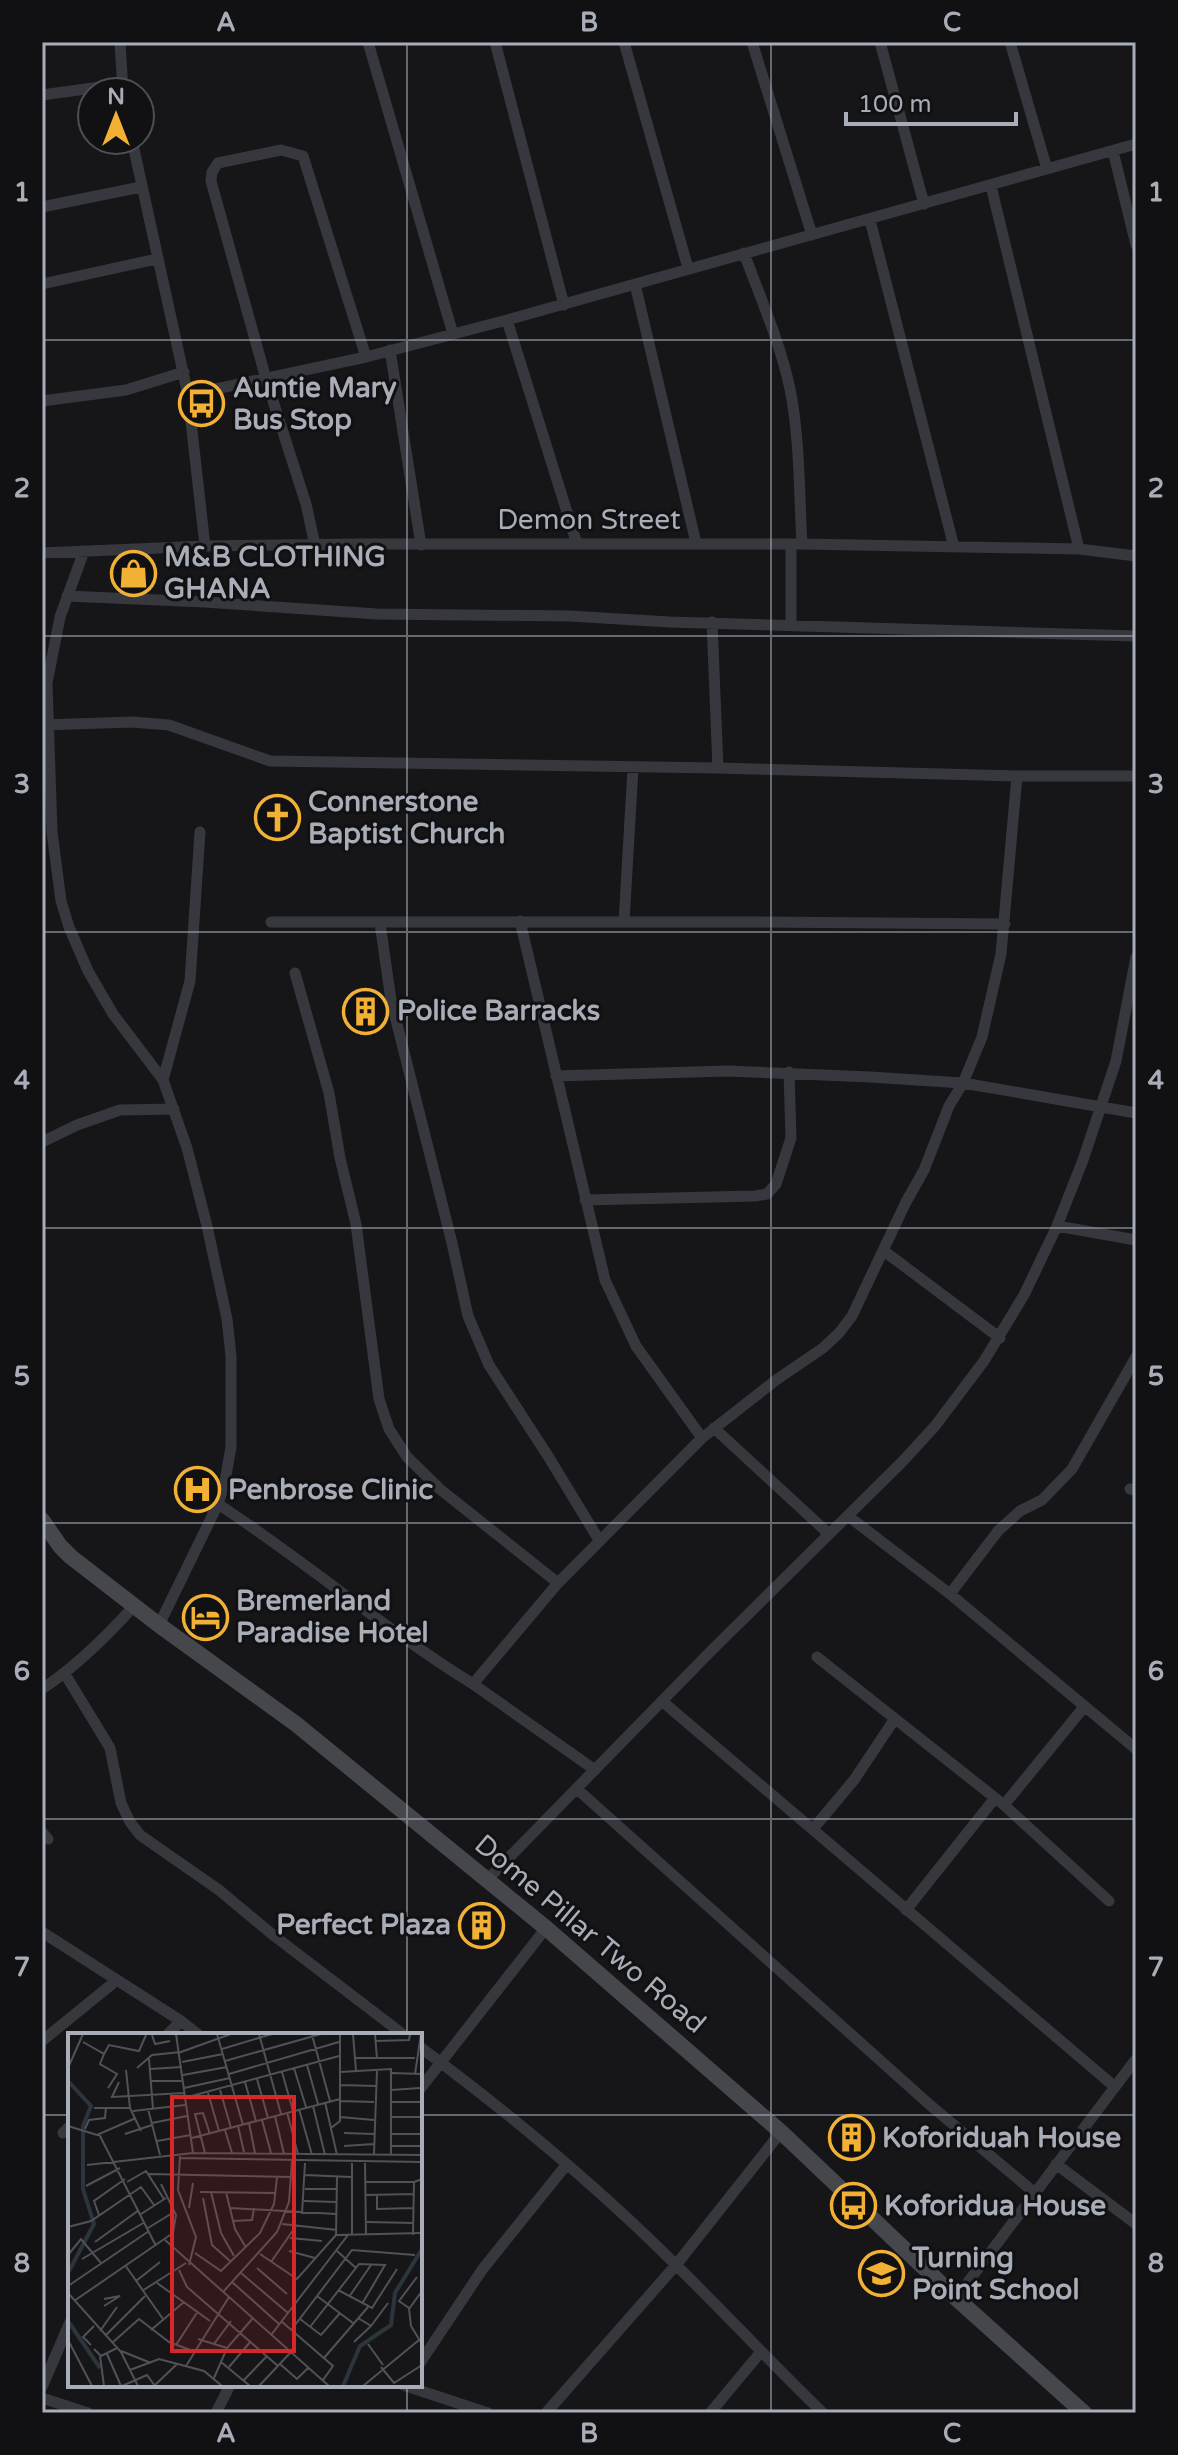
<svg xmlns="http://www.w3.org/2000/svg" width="1178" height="2455" font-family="'Varela Round',sans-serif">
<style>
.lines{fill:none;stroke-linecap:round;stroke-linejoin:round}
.street{stroke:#37383d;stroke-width:11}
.secondary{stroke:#45474d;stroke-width:16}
.grid{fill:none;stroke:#a8adb8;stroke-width:2;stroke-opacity:0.55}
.labels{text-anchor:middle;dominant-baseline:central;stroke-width:6;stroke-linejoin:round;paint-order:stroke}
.poi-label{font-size:28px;font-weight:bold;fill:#a8adb8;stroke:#111113;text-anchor:start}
.street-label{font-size:28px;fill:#a8adb8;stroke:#111113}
.inset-river{fill:none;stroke:#2c353c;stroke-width:4}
.inset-road{fill:none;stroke:#505258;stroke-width:2}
.view{fill:#d62828;fill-opacity:0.15;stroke:#d62828;stroke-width:4}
.inset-edge{fill:none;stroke:#a8adb8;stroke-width:4}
.neatline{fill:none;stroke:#a8adb8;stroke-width:3}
.grid-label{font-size:26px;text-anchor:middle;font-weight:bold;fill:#a8adb8}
</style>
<rect width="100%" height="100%" fill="#161618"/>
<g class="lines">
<!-- street -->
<path class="street" d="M120 42 123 92
M368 42 453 334
M495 42 564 305
M624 42 688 268
M752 42 812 235
M880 42 924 204
M1010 42 1047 169
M42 95 122 84
M132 140 188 395 205 546
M1113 151 1136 245
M991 186 1079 549
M42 207 141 187
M870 220 954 547
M744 253C760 297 780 342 790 389 800 439 799 492 802 544
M42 284 157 259
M635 284 696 543
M507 320 577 544
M390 350 421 545
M188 395 366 357 507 320 1136 144
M42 401 126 390 184 372
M791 544V625
M315 545 306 504 266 379 211 181 212 172 218 163 281 150 303 156 366 357
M84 551 60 617 47 683 52 832 61 901 69 927 88 971 113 1014 163 1080 187 1148 207 1226 227 1319 231 1356V1447L225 1481 218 1504 159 1625
M42 553 205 546 359 544H802L1079 549 1136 556
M67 596 204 602 377 614 570 616 669 622 1136 636
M712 622 718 768
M43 725 132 722 169 725 270 761 718 768 1017 776H1136
M520 921 605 1280 636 1346 702 1438
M271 922H762L1005 924
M624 922 633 768
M380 923 391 1000 452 1243 468 1316 489 1365 548 1456 599 1540
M295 973 329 1093 340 1158 356 1224 379 1399 389 1429 407 1457 441 1490 558 1583
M556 1076 727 1071 870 1077 963 1083 1136 1113
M163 1080 190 981 200 832
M42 1142 77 1125 120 1110 174 1109
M585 1200 755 1196 767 1194 776 1184 791 1138 789 1072
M1057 1226 1136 1240
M884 1251 1000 1338
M714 1428 829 1534
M1130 1489 1136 1490
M218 1504C305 1561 384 1629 473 1684L558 1583 702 1438 776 1380 823 1348 839 1333 852 1316 906 1202 924 1170 949 1106 963 1083 982 1037 1001 954 1017 776
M848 1516 950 1594 1136 1749
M950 1594 998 1531 1020 1511 1042 1500 1072 1469 1136 1357
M817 1657 1004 1805 1109 1901
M65 1674 110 1748 121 1803 130 1822 140 1835 219 1890 273 1935 404 2035
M473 1684 595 1770
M42 1689C77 1666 106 1637 134 1606
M663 1702 1115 2087
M577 1789 930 2105 1036 2194
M1004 1805 1084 1707
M813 1829 854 1780 894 1720
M42 1832 48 1839
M487 1880 709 1653 903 1461 935 1426 984 1361 1024 1295 1057 1226 1083 1160 1116 1061 1136 957
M906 1910 995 1798
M42 1932 181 2021 199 2035
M167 2035 181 2021
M42 2041 117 1980
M420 2047C510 2114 597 2186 676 2265 726 2314 773 2365 823 2413
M420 2089 546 1928
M63 2133 70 2126
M1056 2164 1136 2224
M956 2298 1136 2059
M420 2363 482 2270 567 2164
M403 2385 488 2413
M42 2387 70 2322
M42 2398 88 2413
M216 2413 230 2385
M546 2413 676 2265 781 2132
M710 2413 760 2353"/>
<!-- secondary -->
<path class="secondary" d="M42 1520 60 1546 71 1557 159 1625 296 1724 546 1928 781 2132 956 2298 1084 2413"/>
</g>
<!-- grid -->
<path class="grid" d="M407 42V2035M771 42V2413M42 340H1136M42 636H1136M42 932H1136M42 1228H1136M42 1523H1136M42 1819H1136M42 2115H70M420 2115H1136M407 2385V2413"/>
<!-- icons -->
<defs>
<symbol id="bus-ring" viewBox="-11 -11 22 22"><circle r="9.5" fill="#111113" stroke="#f2b134" stroke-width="1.5"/><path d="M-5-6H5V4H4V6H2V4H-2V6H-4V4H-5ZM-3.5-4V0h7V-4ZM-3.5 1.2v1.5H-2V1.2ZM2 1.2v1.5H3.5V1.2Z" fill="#f2b134"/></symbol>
<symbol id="shop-ring" viewBox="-11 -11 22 22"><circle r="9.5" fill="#111113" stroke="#f2b134" stroke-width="1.5"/><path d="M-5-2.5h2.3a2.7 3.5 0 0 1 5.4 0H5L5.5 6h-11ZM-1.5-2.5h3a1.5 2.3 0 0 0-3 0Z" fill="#f2b134"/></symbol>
<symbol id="church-ring" viewBox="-11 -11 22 22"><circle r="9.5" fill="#111113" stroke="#f2b134" stroke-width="1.5"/><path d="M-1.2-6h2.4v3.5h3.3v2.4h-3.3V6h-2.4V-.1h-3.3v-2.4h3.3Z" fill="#f2b134"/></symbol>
<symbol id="building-ring" viewBox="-11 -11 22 22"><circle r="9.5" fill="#111113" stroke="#f2b134" stroke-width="1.5"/><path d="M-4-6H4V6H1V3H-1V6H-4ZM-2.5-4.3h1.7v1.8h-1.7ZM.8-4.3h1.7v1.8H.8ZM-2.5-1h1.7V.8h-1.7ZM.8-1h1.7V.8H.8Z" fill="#f2b134"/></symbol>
<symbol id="hospital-ring" viewBox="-11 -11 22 22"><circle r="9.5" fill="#111113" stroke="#f2b134" stroke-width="1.5"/><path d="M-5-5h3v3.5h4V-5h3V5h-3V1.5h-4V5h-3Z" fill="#f2b134"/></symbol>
<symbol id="hotel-ring" viewBox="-11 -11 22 22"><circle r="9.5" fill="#111113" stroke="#f2b134" stroke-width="1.5"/><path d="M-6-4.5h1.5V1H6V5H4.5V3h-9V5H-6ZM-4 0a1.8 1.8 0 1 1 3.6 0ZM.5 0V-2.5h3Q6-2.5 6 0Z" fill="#f2b134"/></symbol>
<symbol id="school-ring" viewBox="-11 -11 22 22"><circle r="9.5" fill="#111113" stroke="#f2b134" stroke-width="1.5"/><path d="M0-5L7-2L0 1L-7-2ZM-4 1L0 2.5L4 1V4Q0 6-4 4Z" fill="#f2b134"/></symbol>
</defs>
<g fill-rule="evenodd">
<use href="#bus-ring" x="176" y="378" width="51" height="51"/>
<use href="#shop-ring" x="108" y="548" width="51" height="51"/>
<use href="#church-ring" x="252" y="792" width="51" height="51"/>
<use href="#building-ring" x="340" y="986" width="51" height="51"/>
<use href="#hospital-ring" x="172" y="1464" width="51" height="51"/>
<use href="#hotel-ring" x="180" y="1592" width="51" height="51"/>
<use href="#building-ring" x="456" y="1900" width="51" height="51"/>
<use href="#building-ring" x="826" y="2112" width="51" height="51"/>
<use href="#bus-ring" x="828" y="2180" width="51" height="51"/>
<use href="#school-ring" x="856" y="2248" width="51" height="51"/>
</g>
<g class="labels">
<!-- poi labels -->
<g class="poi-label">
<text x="233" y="388">Auntie Mary<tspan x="233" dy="32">Bus Stop</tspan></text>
<text x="164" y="557">M&amp;B CLOTHING<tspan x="164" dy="32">GHANA</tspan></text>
<text x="308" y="802">Connerstone<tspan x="308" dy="32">Baptist Church</tspan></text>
<text x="397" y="1011">Police Barracks</text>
<text x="228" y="1490">Penbrose Clinic</text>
<text x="236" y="1601">Bremerland<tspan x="236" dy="32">Paradise Hotel</tspan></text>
<text x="451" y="1925" text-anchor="end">Perfect Plaza</text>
<text x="882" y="2138">Koforiduah House</text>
<text x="884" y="2206">Koforidua House</text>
<text x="912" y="2258">Turning<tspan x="912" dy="32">Point School</tspan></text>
</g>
<!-- street labels -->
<g class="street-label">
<text x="589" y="520">Demon Street</text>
<text transform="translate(590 1934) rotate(40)">Dome Pillar Two Road</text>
</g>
</g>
<!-- overview -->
<g transform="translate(68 2033)">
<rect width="354" height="354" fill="#161618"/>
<path class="inset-river" d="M0 48 23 73 15 93V156L26 191 0 240M0 288 32 335M275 353 292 313 323 292 327 260 354 216"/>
<path class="inset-road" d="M108 1 125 120M149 1 175 92M191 1 213 81M285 1 288 38M307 1 309 26M84 2 87 11 102 8M244 2 262 68M307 8 341 7 342 1M15 9 36 21 32 31 49 41 40 55M154 16 204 1M36 21 41 12 71 18 78 2M287 25H347M81 26 85 76M157 28 253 1M114 29 155 21M239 32 250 71M0 35 15 1M69 35 84 22 113 19 163 1M226 35 238 74M82 36 114 34M58 37 62 75M214 39 225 78M272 39 323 36V123M324 40 354 41M161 41 271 9M347 41 353 1M115 42 159 34M189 46 200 85M83 48H115M51 49 44 64 116 60M177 49 188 88M272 52 308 53M116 55 162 45M152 57 163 95M323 57 352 55M140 60 151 98M116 65 271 23M272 68 306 69M257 69 269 122M323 69H354M245 73 257 122M26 75H62L73 98M80 76 92 122M231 76 244 122M65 78 117 72M219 79 230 121M207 83 216 121M272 84 306 87M322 84H354M194 87 203 120M84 90 119 83M181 90 187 120M0 93 29 102 68 85M170 93 176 119M263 95 272 88V1M17 96 21 87 37 85 38 74M157 97 164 120M276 100 306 101M31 101 88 213M57 101 84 92M322 101H354M124 105 272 66M89 108 123 102M276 113 306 111M322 113H354M137 120 127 81 135 80 142 101M306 121 309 37M112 123 110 157 128 204 121 232M111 125 354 129M297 130 298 202M19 132 125 120 354 122M81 141 223 144M237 142 283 144M59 149 78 138 96 166M297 149H346M18 153 52 135M237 156H268M132 159 208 160M143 159 153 200 166 223M158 159 167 196 177 213M297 162 346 161M309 162V176L346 175M135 165 144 212 162 228M236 168 268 169M121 175 125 150M162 175 268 181M73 181 98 165M234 181 237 130M31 182 26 168 57 146M165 188 184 187 186 175M299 189 346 190M214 191 269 197M0 194 23 188 73 154 86 172M80 195 106 179M268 202 354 200M284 202V130M345 202 346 149 354 146V134M222 205 254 208M97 207 261 353M27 209 71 177M221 218 247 225M269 218 288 235M127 220 153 238 192 200 206 171 209 144M192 221 229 246 268 202 269 144M0 222 13 206 33 230M14 226 77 189M203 229 228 193M57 232 95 286M189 235 219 261M111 237 119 254 210 333M173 240 220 280M68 248 92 229M164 249 211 291M89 250 142 288M0 253 81 198M270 257 304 275 329 236M74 258 118 230M354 258 341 276 343 293 354 311M155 259 209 199 221 169 224 128M0 260 53 319 70 353M249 263 285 290M281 264 303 232M36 266 52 263 36 273M6 268 105 200 108 182 93 151M341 275 331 268 349 244M232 286 253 302 272 280M213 288 265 333 255 347M303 293 320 270M242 294 291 231 317 232 294 271M224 296 284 217 347 222M83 297 116 269M32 298 49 274M203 302 280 202M37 303 77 263M130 306 159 315M0 307 24 353M286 309 303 293 290 285M44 310 71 286 101 309 125 318M146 311 163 288M300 311 315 332M23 312 15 304 26 293M108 312 130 278M26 316 33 323 49 315M53 318 83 330M39 321 53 353M32 323 36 353M256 325 300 274M153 329 182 353M212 331 229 346 240 335M118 333 161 264M161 334 183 308M313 334 326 350 354 332M62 337 91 326 136 338 154 353M146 345 159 315 185 285M176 347 199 323M87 352 109 331M54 353 79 342 87 353M191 353 223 319M295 353 351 307"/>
<path class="view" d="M104 64H226V318H104Z"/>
<rect width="354" height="354" class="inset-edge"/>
</g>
<!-- border -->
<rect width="1178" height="2455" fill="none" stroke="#111113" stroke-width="88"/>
<!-- north arrow -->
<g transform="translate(116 116)"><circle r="38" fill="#111113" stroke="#4d4f55" stroke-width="2"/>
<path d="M0-6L14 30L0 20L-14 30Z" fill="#f2b134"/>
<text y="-12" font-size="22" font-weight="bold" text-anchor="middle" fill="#a8adb8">N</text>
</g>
<!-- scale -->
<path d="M846 112v12h170v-12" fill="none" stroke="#a8adb8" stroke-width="4"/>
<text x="858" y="112" font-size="24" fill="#a8adb8" stroke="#111113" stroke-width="6" paint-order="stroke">100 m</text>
<rect x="44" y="44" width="1090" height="2367" class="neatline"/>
<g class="grid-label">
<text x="226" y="31">A</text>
<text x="589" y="31">B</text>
<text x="952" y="31">C</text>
<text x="22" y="201">1</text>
<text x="1156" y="201">1</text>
<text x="22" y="497">2</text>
<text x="1156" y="497">2</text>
<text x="22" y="793">3</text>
<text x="1156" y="793">3</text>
<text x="22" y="1089">4</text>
<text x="1156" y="1089">4</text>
<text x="22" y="1385">5</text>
<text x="1156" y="1385">5</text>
<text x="22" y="1680">6</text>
<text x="1156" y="1680">6</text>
<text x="22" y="1976">7</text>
<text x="1156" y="1976">7</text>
<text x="22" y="2272">8</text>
<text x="1156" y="2272">8</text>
<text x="226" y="2442">A</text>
<text x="589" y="2442">B</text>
<text x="952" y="2442">C</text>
</g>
</svg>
